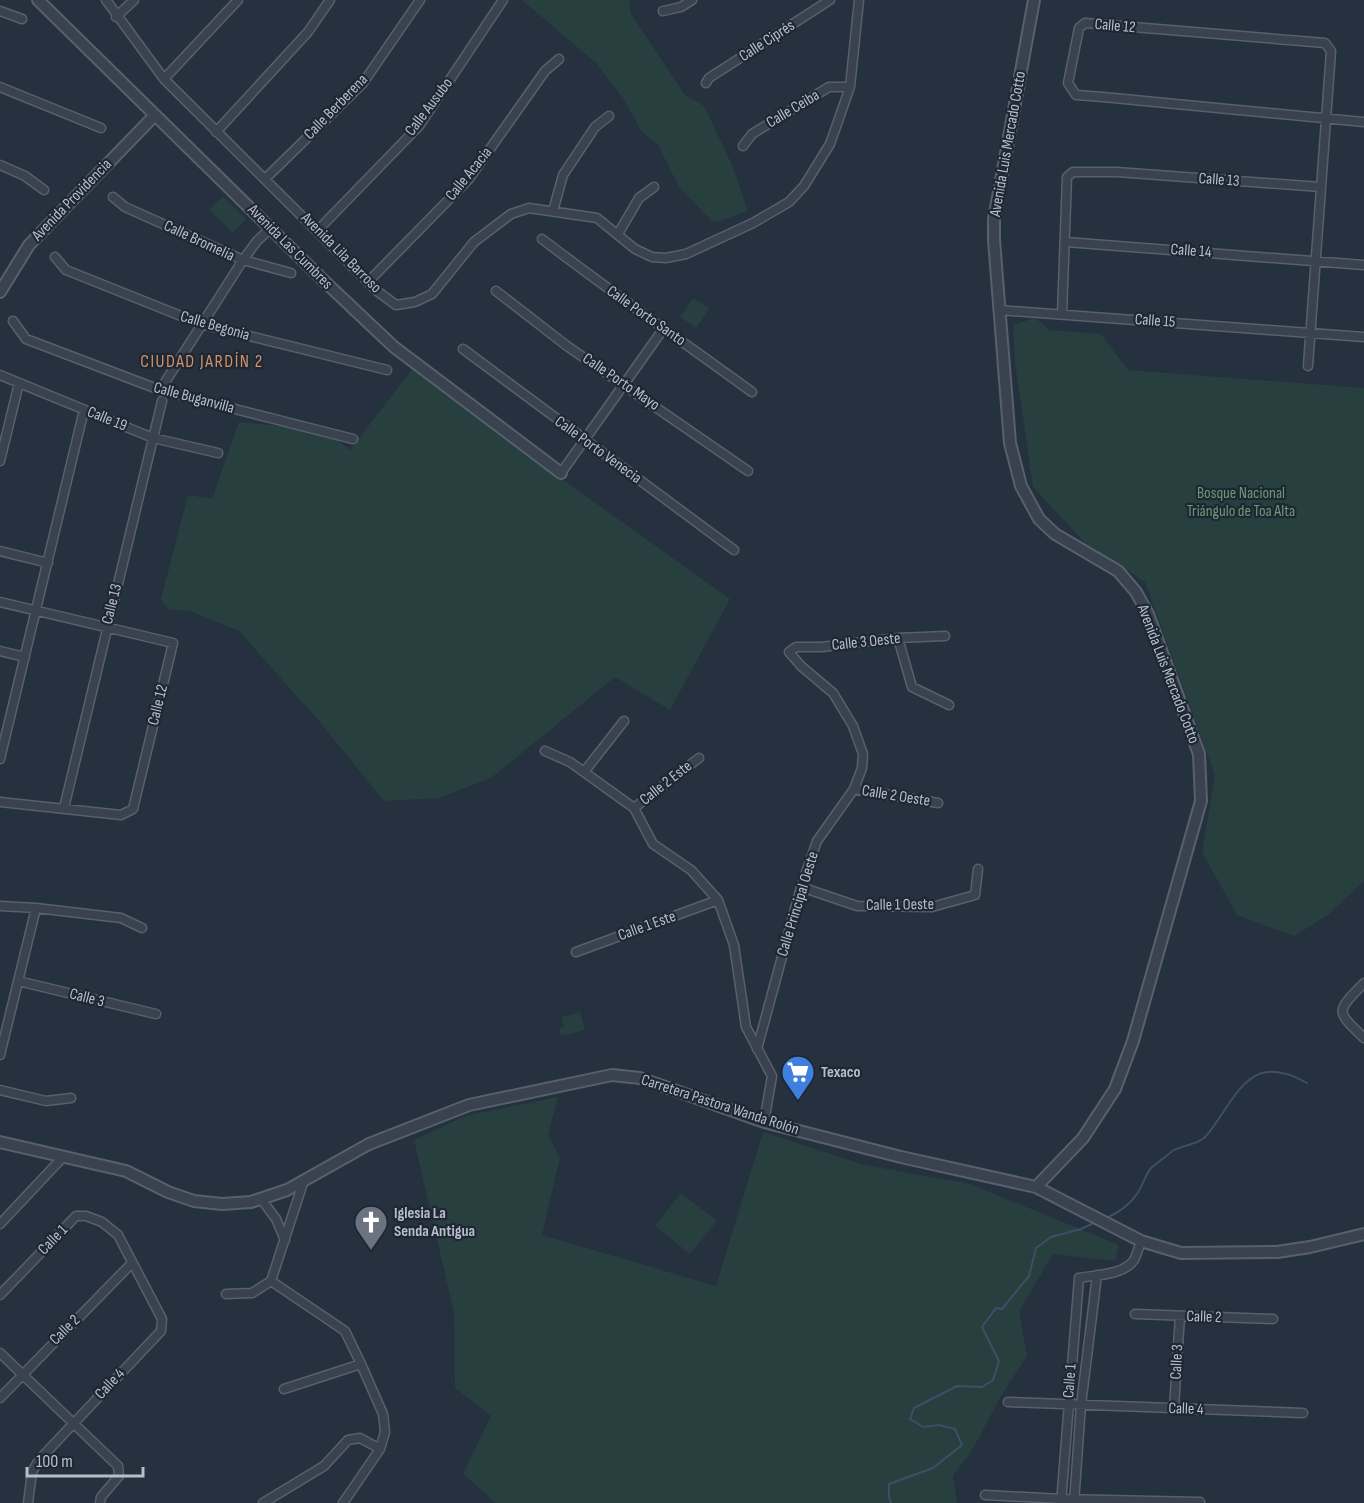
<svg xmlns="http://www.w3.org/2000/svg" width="1364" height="1503" font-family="'Sofia Sans Condensed',sans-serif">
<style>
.green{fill:#283f40}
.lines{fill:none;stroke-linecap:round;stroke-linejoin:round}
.stream{stroke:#3c4f66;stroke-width:2}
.minor-casing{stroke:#57606c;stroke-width:11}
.tertiary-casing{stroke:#57606c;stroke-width:14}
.minor{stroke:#39424e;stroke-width:8}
.tertiary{stroke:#39424e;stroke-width:10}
.labels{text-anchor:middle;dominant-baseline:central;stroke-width:4.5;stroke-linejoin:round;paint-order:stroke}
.street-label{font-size:16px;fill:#b5bec9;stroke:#1e2733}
.park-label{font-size:16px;fill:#6d9976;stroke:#1e2733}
.poi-label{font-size:16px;font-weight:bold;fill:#b5bec9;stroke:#1e2733;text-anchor:start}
.neighbourhood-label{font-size:18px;letter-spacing:1.5px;fill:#d19268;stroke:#1e2733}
</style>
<rect width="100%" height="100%" fill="#25313e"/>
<!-- green -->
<path class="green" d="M522 0H629L631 14 685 95 704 106 732 165 748 211 714 223 679 187 658 145 642 132 623 98 596 63Z
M223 196 246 219 233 233 209 210Z
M693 298 709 309 696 328 680 317Z
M1035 318 1050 330 1101 334 1128 370 1364 388V881L1328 915 1294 936 1237 915 1202 852 1215 775 1145 582 1085 543 1033 487 1015 362 1013 325Z
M413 368 559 477 730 599 670 710 615 677 491 778 439 798 384 801 318 720 239 631 190 611 168 609 161 599 188 495 212 499 239 422 325 431 350 450Z
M580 1012 585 1030 561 1036 559 1029 564 1027 561 1017Z
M558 1097 548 1135 560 1157 542 1235 716 1286 763 1132 865 1165 970 1184 1119 1245 1115 1261 1053 1254 1019 1311 1027 1356 1001 1396 971 1452 953 1476 957 1503H496L463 1474 491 1416 455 1388 454 1313 414 1140 465 1116Z
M681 1193 717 1221 690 1254 655 1226Z"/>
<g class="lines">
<!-- stream -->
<path class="stream" d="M1104 1219C1121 1212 1133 1203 1141 1187 1144 1181 1147 1172 1152 1167 1159 1162 1167 1155 1174 1150 1184 1145 1200 1144 1207 1135 1237 1098 1248 1049 1307 1083
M891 1503 889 1497V1484L933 1468 962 1445 955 1429 939 1425 923 1427 910 1419 914 1408 957 1386 982 1387 993 1380 999 1361 982 1327 996 1308 1002 1309 1029 1276 1036 1248 1051 1237 1081 1229 1096 1222"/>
<defs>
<path id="minor" d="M106 0 164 79 377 291 396 305 415 302 432 294 474 242 511 214 529 208 597 218 635 249 652 257 666 258 686 254 753 223 789 202 804 186 830 144 850 87 859 0
M0 11 22 19
M663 11 681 7 692 0
M116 17 134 0
M164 79 238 0
M706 83 709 78 830 0
M0 87 101 128
M216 132 308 32 330 0
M743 146 752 134 829 87H850
M0 165 25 176 44 190
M265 179 363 83 420 0
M113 197 125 207 243 260 291 273
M553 211 563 175 595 127 609 116
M317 231 419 126 503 0
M618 234 639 198 654 187
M542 239C611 292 682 341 752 392
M1066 242 1364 265
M55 257 66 270 201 324 387 370
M368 282 468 180 545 71 559 59
M496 291 567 346 748 471
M999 310 1364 337
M1062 314 1067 177 1073 172H1117L1321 187
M13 321 26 339 160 390 353 439
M463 349 734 550
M1308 366C1316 261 1323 156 1331 51L1325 43 1085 23 1079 28 1068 83 1076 95 1103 97 1364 122
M0 375 153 438 218 453
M160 390 243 260 257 241 271 228
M0 461 19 383
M561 473 664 328
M0 551 48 563
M0 602 173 643 133 809 121 815 0 802
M898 638 912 687 949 705
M0 651 25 657
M545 751 570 762 634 808 653 844 691 870 718 900 734 945 746 1027 772 1076 764 1122
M0 759 84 410
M584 772 624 721
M854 789 938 803
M64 808 162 401
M634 808 699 758
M801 887 857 906 932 907 975 895 978 869
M0 906 36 908 121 918 142 928
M576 952 718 900
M18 981 156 1014
M1364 983C1336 1012 1335 1010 1364 1038
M757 1049 801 887 817 841 854 789 862 768 863 754 853 726 833 693 801 666 789 652 796 647H821L898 638 945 636
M0 1055 36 908
M0 1090 46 1101 71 1098
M262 1200 276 1219 285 1240
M0 1224 64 1156
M271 1281 345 1331 361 1364 383 1414 385 1432 380 1449 343 1503
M226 1294 252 1293 271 1281 304 1180
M0 1295 76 1216H86L102 1222 118 1235 162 1319 161 1331 39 1460 32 1472 28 1503
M1135 1314 1273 1319
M0 1353 118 1466 119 1476 101 1497 100 1503
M284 1389 361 1364
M0 1398 132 1263
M1008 1402 1303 1413
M1174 1408 1180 1316
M985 1495 1062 1499 1200 1502
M263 1503 324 1466 348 1440 360 1438 380 1449
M1061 1503 1079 1278C1095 1275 1124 1275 1134 1260 1137 1254 1139 1247 1141 1241
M1074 1503 1081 1405 1097 1275"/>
<path id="tertiary" d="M38 0 322 279 394 347 561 473
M1034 0 994 219V240L1010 443 1021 486 1039 519 1055 534 1118 571 1136 592 1148 614 1199 754 1201 801 1133 1041 1115 1089 1083 1138 1036 1187
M0 292 29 245 155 115
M0 1142 126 1171 168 1192 194 1201 222 1204 251 1202 287 1190 369 1144 469 1105 612 1075 640 1078 764 1122 901 1157 1036 1187 1141 1241 1181 1253 1277 1252 1310 1247 1364 1234"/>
</defs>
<!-- minor casing -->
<use href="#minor" class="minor-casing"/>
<!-- tertiary casing -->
<use href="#tertiary" class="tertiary-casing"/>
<!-- minor -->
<use href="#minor" class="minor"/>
<!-- tertiary -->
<use href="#tertiary" class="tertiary"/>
</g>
<!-- icons -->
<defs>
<symbol id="supermarket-pin" viewBox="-11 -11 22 30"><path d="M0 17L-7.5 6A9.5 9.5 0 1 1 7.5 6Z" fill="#3f7fe0" stroke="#1e2733"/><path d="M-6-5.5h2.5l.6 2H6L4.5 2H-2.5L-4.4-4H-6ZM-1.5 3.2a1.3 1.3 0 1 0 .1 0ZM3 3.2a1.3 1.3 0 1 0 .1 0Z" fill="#fff"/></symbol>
<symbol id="church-pin" viewBox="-11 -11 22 30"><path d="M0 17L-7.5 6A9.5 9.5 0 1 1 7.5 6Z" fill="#6b7280" stroke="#1e2733"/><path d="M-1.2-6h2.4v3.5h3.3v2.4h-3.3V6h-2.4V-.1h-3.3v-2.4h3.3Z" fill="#fff"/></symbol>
</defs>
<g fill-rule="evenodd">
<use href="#supermarket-pin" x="779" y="1053" width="38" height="52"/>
<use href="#church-pin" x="352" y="1203" width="38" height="52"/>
</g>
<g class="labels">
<!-- street labels -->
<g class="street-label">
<text transform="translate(1115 26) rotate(5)">Calle 12</text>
<text transform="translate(767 41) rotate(-33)">Calle Ciprés</text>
<text transform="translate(336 107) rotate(-46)">Calle Berberena</text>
<text transform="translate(429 107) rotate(-53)">Calle Ausubo</text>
<text transform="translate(793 109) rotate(-31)">Calle Ceiba</text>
<text transform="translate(1008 144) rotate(-80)">Avenida Luis Mercado Cotto</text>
<text transform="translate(469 174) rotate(-51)">Calle Acacia</text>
<text transform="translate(1219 180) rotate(4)">Calle 13</text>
<text transform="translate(72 200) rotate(-46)">Avenida Providencia</text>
<text transform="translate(199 241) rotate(25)">Calle Bromelia</text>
<text transform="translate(290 247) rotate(45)">Avenida Las Cumbres</text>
<text transform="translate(1191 251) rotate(4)">Calle 14</text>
<text transform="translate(341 253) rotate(45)">Avenida Lila Barroso</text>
<text transform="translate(646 316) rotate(35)">Calle Porto Santo</text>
<text transform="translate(1155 321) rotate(4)">Calle 15</text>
<text transform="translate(215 326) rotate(16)">Calle Begonia</text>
<text transform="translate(621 382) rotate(34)">Calle Porto Mayo</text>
<text transform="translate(194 398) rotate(15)">Calle Buganvilla</text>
<text transform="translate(107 419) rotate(22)">Calle 19</text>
<text transform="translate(598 450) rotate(36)">Calle Porto Venecia</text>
<text transform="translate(112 604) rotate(-76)">Calle 13</text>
<text transform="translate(866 642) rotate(-6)">Calle 3 Oeste</text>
<text transform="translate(1168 674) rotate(69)">Avenida Luis Mercado Cotto</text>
<text transform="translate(158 705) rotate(-76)">Calle 12</text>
<text transform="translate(666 783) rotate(-38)">Calle 2 Este</text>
<text transform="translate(896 796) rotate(9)">Calle 2 Oeste</text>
<text transform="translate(798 904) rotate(-73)">Calle Principal Oeste</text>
<text transform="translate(900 905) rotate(-1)">Calle 1 Oeste</text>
<text transform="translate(647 926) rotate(-20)">Calle 1 Este</text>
<text transform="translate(87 998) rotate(14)">Calle 3</text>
<text transform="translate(720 1105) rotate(18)">Carretera Pastora Wanda Rolón</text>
<text transform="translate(53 1240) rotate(-46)">Calle 1</text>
<text transform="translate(1204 1317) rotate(2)">Calle 2</text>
<text transform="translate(65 1330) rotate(-45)">Calle 2</text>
<text transform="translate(1177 1362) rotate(-87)">Calle 3</text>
<text transform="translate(1070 1381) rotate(-86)">Calle 1</text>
<text transform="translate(110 1384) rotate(-47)">Calle 4</text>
<text transform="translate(1186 1409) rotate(2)">Calle 4</text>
</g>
<!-- park labels -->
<g class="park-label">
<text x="1241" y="493">Bosque Nacional<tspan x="1241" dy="18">Triángulo de Toa Alta</tspan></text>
</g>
<!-- poi labels -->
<g class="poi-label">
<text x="821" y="1072">Texaco</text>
<text x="394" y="1213">Iglesia La<tspan x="394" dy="18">Senda Antigua</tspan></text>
</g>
<!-- neighbourhood labels -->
<g class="neighbourhood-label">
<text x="202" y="361">CIUDAD JARDÍN 2</text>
</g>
</g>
<!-- scale -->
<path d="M27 1467v9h116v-9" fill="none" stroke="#b5bec9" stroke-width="3"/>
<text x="36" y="1467" font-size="18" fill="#b5bec9" stroke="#1e2733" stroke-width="4.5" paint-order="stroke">100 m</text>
</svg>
